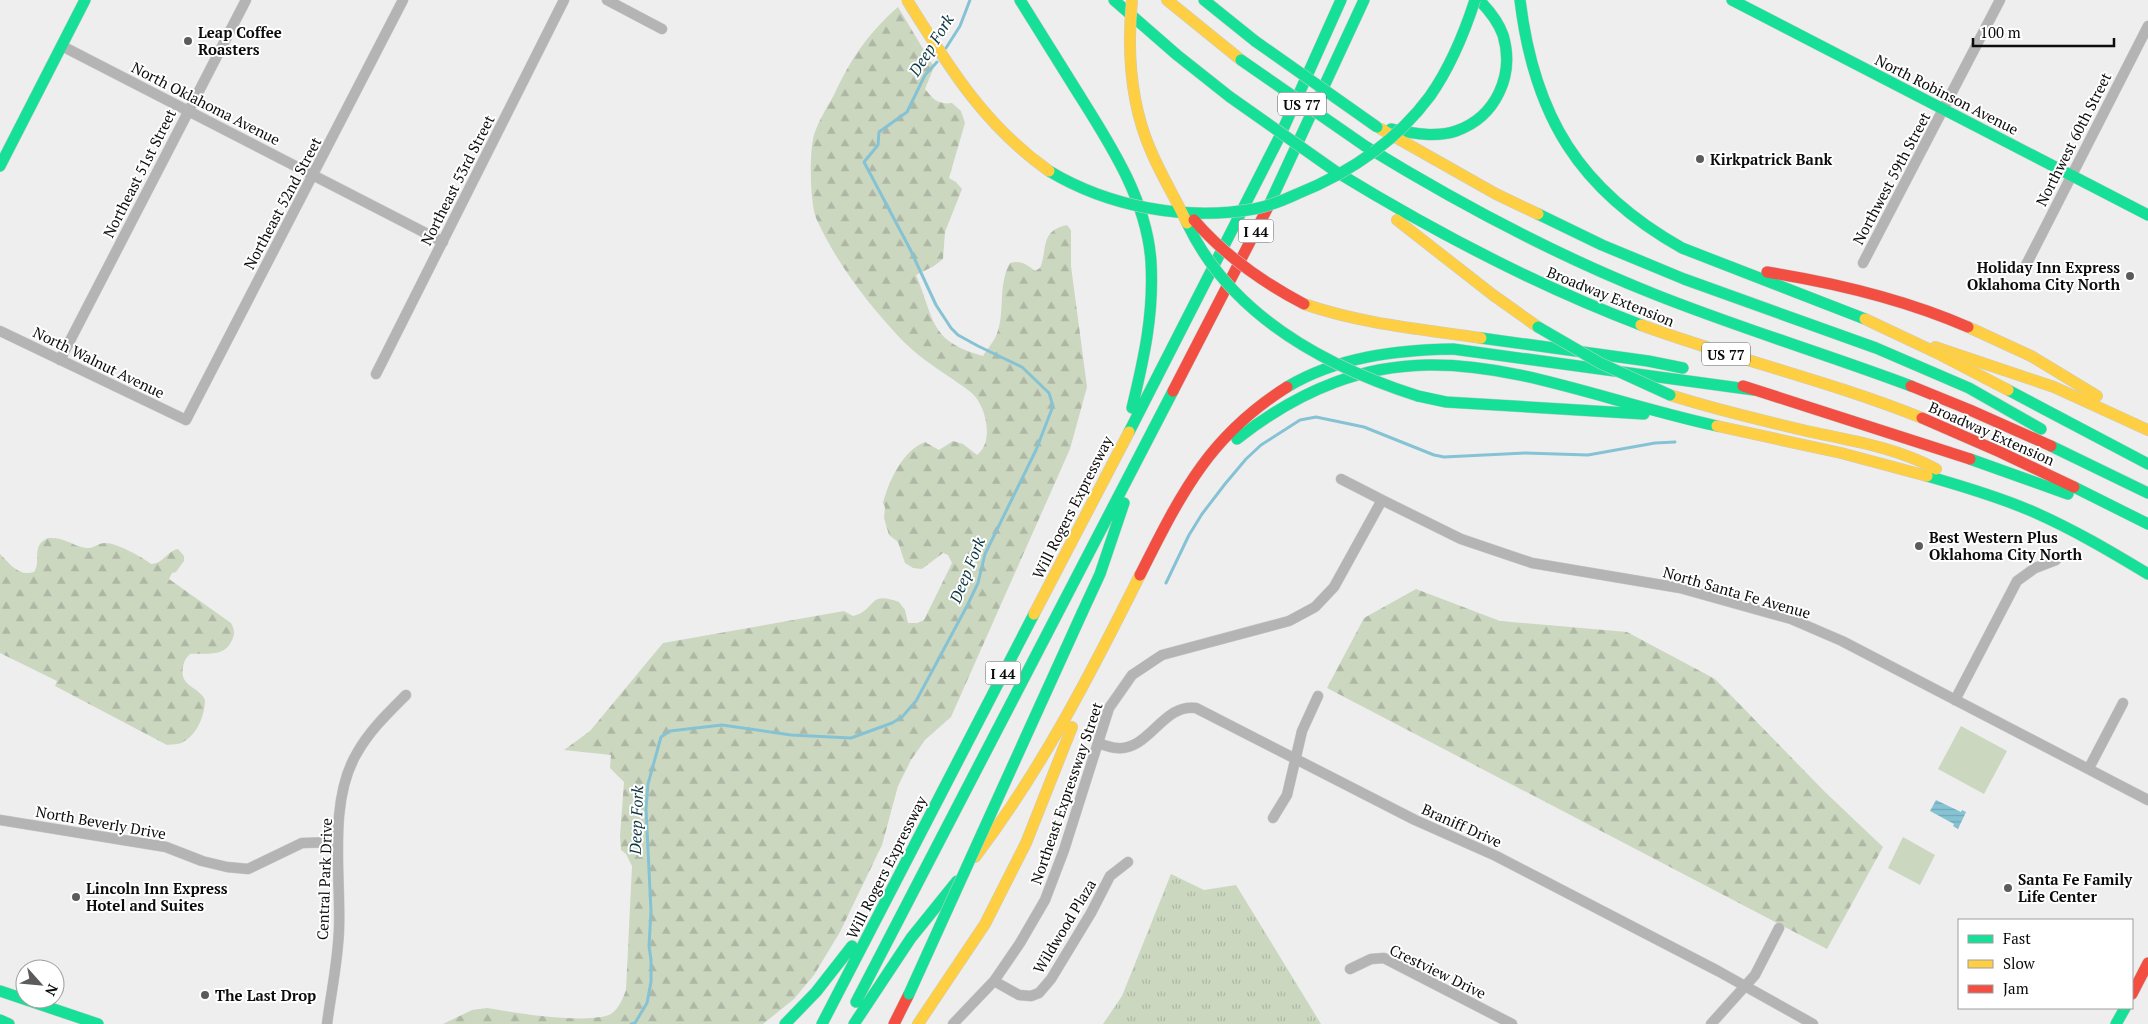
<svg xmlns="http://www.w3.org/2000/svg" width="2148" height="1024" font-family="'PT Serif',serif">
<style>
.grass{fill:url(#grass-tufts)}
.forest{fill:url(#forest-firs)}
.pitch{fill:#ccd7c0}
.water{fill:url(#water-rules)}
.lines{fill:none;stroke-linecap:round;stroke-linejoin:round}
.stream{stroke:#85c3d4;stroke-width:3}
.street-casing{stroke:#cacacb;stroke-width:11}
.fast-casing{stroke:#cacacb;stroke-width:12}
.slow-casing{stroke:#cacacb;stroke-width:12}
.jam-casing{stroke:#cacacb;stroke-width:12}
.street{stroke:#b4b4b4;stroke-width:10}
.fast{stroke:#16e098;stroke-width:11}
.slow{stroke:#ffcf43;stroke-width:11}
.jam{stroke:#f24e42;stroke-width:11}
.fast-bridge-casing{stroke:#cacacb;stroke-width:12;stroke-linecap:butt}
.slow-bridge-casing{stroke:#cacacb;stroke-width:12;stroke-linecap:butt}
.jam-bridge-casing{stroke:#cacacb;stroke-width:12;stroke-linecap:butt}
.fast-bridge{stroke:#16e098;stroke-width:11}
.slow-bridge{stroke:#ffcf43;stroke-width:11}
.jam-bridge{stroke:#f24e42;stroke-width:11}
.poi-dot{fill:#5b5b5c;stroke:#fff;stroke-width:2}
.labels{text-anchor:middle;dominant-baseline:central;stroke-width:4;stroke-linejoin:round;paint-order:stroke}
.shield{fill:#fff;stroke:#555556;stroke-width:1}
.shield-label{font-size:14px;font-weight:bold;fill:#0c0c0d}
.poi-label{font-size:15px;font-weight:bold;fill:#0c0c0d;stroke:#fff;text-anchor:start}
.street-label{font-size:15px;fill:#0c0c0d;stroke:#fff}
.water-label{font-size:16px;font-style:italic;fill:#0c3742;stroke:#fff}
</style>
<defs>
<pattern id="grass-tufts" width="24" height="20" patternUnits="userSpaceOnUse" patternTransform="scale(1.25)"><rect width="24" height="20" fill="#ccd7c0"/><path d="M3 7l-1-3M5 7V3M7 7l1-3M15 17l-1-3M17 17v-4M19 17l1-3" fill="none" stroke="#aeb7a4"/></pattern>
<pattern id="forest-firs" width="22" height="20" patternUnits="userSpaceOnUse" patternTransform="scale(1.25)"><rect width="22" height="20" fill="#ccd7c0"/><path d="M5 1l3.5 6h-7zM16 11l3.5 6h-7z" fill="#aeb7a4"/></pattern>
<pattern id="water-rules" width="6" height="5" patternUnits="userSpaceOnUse" patternTransform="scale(1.25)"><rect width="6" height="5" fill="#85c3d4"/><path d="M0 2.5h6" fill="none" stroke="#72a6b5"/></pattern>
</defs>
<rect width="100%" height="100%" fill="#eeeeef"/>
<!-- grass -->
<path class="grass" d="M1171 874 1204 890 1236 885 1321 1024H1103L1122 996Z"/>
<!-- forest -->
<path class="forest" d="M898 7 934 67 925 89C933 99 938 105 952 103L961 111 965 123 949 178 956 182 962 189 945 232 943 259 934 266 916 275C935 320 929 341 983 356 987 349 993 343 996 336 1006 313 997 286 1010 263 1021 260 1026 264 1035 271L1040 268C1048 250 1039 231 1067 225L1071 230V266L1087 387 1070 449 951 717 925 740 911 760 898 786 882 845 840 932 814 975 794 999 763 1024H443L472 1010 487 1008C516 1013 584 1024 609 1015 618 1011 623 998 626 990L632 866 626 854 621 850 620 836 624 782 610 768 611 755 564 750 590 731 663 643 844 611 853 616C877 610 867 590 899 602L905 610 908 623H917L924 620 952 563 948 555 943 553 922 569 913 568 905 563 898 542 889 535 884 518 885 507 883 503C889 481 902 451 925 442L939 450 953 441 963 444 977 455C993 443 987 413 977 399 972 391 959 384 951 378 933 366 915 354 900 338 868 304 835 261 816 218 810 202 809 152 814 135 818 122 827 107 834 95 850 60 869 32 898 7Z
M48 538C66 537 72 546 86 548 94 549 98 543 105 543 117 543 142 557 151 564 163 564 167 551 178 549L184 556V561L176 572 172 573 169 579 231 623C235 630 235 635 231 642 224 657 205 653 190 654 186 658 184 661 183 667 179 687 199 686 205 700 205 715 197 735 183 742 179 745 172 744 167 745L55 686 57 681 0 653V554C10 564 19 577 34 572 42 561 30 546 48 538Z
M1416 589 1500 621 1627 632 1715 679 1824 791 1883 847 1827 949 1327 688 1364 618Z"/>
<!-- pitch -->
<path class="pitch" d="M1961 726 2007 751 1984 794 1938 769Z
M1903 837 1935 855 1920 885 1888 868Z"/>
<!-- water -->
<path class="water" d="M1936 800 1961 812 1962 810 1966 812 1958 829 1953 826 1954 824 1930 811Z"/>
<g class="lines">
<!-- stream -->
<path class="stream" d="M946 48 960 26 970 0
M1166 583 1189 535 1202 514 1225 484 1246 459 1261 445 1300 420 1316 417 1364 427 1434 455 1444 457 1525 453 1588 455 1655 443 1675 442
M631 1024 635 1023 647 1003 651 982V960L649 946 651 911 646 809 648 784 661 737 670 731 722 725 791 735 851 738 892 723 902 717 916 701 967 606 978 583 985 554 1036 450 1053 406 1049 393 1022 367 978 346 958 335 951 328 936 305 910 249 864 162 878 145 879 132 907 112 925 75 937 62"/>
<defs>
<path id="street" d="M607 0 662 29
M62 46 443 242
M1863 263 2000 0
M2026 265 2148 26
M0 331 186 420 403 0
M60 360 246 0
M376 374 564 0
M1382 500 1461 539 1532 563 1680 588 1791 619 1842 641 2148 800
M1955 700 2017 581 2035 568 2056 560
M1098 743C1104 745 1111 748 1117 748 1149 751 1163 703 1196 708L1415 820 1496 856 1718 971 1813 1024
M2089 768 2123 703
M1273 818 1287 795 1302 731 1318 696
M0 820 166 847 202 861 227 867 248 869 302 843 338 842
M1350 969 1371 959 1384 958 1512 1024
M994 981 1019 995 1031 996 1039 993 1051 979 1091 913 1110 876 1128 862
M327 1024C331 993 338 961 339 929 341 876 328 801 357 753 370 730 388 713 406 695
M953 1024 994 981 1020 943 1045 900 1064 850 1109 708 1132 675 1162 655 1289 621 1315 607 1334 587 1382 500 1341 479
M1711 1024 1755 975 1779 928"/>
<path id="fast" d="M1020 0C1039 31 1059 62 1078 93 1110 144 1147 200 1151 262 1154 314 1144 358 1132 408
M1114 0 1177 55 1230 97
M1204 0 1255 41
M1520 0C1534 116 1579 190 1682 248L1865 319
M1732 0 2148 215
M1391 129C1412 133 1435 138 1456 131 1496 117 1515 75 1503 35 1498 21 1489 10 1479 0
M1365 146C1458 203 1553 254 1654 294 1739 328 1826 354 1911 386
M0 166 85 0
M1335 171C1433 231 1533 284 1641 325
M1269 205 1364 0
M1538 214 1602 245 1684 279 1876 348 1969 388 2041 429
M1481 338 1648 361 1683 368
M1287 387C1337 357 1396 350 1453 349L1754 390
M2008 390 2148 464
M1418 396 1446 402 1644 414
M1129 432 1280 136 1341 0
M1237 439C1407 305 1535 386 1717 426
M2051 446 2148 493
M1970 459 2068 494
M1927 476C1962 486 1996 496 2029 510 2071 528 2110 551 2148 574
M2074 487 2148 524
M1082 613 1100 574 1124 503
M0 991 98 1024
M856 1002 1173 391
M0 1020 9 1024
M785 1024 816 992 852 946
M822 1024 1034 614
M854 1024 911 938 957 881
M2116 1024 2125 1008"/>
<path id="slow" d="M1167 0 1241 60
M1381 129 1496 194 1538 214
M1397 220 1493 295 1538 327
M1304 304C1362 324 1420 329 1481 338
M1641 325C1734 359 1830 381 1922 418
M1968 327 2031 356 2097 396
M1935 347 2054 387 2148 430
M1670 395C1717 410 1764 421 1811 432 1854 441 1897 448 1936 469
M1717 426 1841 453 1927 476
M1034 614 1129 432
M975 857C1042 769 1091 673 1140 575
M918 1024 985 924 1026 843 1072 727"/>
<path id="jam" d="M1767 272C1836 283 1904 299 1968 327
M1743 386 1970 459
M1911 386 1970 410 2051 446
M1173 391 1269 205
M1922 418 2000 452 2074 487
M1140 575C1181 494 1208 437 1287 387
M2132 994 2148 963
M894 1024 909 994"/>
</defs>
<!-- street casing -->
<use href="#street" class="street-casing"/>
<!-- fast casing -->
<use href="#fast" class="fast-casing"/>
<!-- slow casing -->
<use href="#slow" class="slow-casing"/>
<!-- jam casing -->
<use href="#jam" class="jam-casing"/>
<!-- street -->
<use href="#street" class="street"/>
<!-- fast -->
<use href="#fast" class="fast"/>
<!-- slow -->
<use href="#slow" class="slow"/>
<!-- jam -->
<use href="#jam" class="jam"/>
<defs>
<path id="fast-bridge" d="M1255 41 1377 127
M1241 60 1365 146
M1230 97 1335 171
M1049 171C1109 207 1185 221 1254 209 1269 206 1284 200 1297 194 1349 173 1396 142 1430 96 1451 66 1464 34 1475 0
M1187 223C1231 316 1324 366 1418 396
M1538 327 1600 363 1670 395
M909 994 1082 613"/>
<path id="slow-bridge" d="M907 0C949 67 983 124 1049 171
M1132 0C1127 51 1130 103 1151 151 1161 175 1176 199 1187 223
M1865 319 1937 353 2008 390"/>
<path id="jam-bridge" d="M1194 220C1225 256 1262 282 1304 304"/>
</defs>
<!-- fast-bridge casing -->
<use href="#fast-bridge" class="fast-bridge-casing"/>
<!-- slow-bridge casing -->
<use href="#slow-bridge" class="slow-bridge-casing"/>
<!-- jam-bridge casing -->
<use href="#jam-bridge" class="jam-bridge-casing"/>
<!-- fast-bridge -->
<use href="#fast-bridge" class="fast-bridge"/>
<!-- slow-bridge -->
<use href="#slow-bridge" class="slow-bridge"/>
<!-- jam-bridge -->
<use href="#jam-bridge" class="jam-bridge"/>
</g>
<!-- markers -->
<g class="poi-dot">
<circle cx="188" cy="41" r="5"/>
<circle cx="1700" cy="159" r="5"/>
<circle cx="2130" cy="276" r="5"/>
<circle cx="1919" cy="546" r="5"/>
<circle cx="2008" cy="888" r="5"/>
<circle cx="76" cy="897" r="5"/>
<circle cx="205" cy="995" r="5"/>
</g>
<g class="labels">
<!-- shield labels -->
<g class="shield">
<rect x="1278" y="92.5" width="48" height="23" rx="4"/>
<rect x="1238.5" y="219.5" width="35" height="23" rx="4"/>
<rect x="1702" y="342.5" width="48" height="23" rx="4"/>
<rect x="985.5" y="661.5" width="35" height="23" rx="4"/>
</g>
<g class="shield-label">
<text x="1302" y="104">US 77</text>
<text x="1256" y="231">I 44</text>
<text x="1726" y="354">US 77</text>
<text x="1003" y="673">I 44</text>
</g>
<!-- poi labels -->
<g class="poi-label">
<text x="198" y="32">Leap Coffee<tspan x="198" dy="17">Roasters</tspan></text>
<text x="1710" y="159">Kirkpatrick Bank</text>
<text x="2120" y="267" text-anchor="end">Holiday Inn Express<tspan x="2120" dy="17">Oklahoma City North</tspan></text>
<text x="1929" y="537">Best Western Plus<tspan x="1929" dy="17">Oklahoma City North</tspan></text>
<text x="2018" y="879">Santa Fe Family<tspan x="2018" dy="17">Life Center</tspan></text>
<text x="86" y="888">Lincoln Inn Express<tspan x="86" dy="17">Hotel and Suites</tspan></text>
<text x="215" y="995">The Last Drop</text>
</g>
<!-- street labels -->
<g class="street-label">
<text transform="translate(1947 94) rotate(27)">North Robinson Avenue</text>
<text transform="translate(206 103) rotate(27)">North Oklahoma Avenue</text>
<text transform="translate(2073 139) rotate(-63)">Northwest 60th Street</text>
<text transform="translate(139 173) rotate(-63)">Northeast 51st Street</text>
<text transform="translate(1891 178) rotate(-62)">Northwest 59th Street</text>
<text transform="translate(457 180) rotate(-63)">Northeast 53rd Street</text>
<text transform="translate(282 203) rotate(-62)">Northeast 52nd Street</text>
<text transform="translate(1611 296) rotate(22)">Broadway Extension</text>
<text transform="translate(99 362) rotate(26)">North Walnut Avenue</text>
<text transform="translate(1992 433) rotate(24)">Broadway Extension</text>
<text transform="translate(1072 507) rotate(-63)">Will Rogers Expressway</text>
<text transform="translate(1737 592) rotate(16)">North Santa Fe Avenue</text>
<text transform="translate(1066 793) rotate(-71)">Northeast Expressway Street</text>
<text transform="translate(101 822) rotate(10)">North Beverly Drive</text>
<text transform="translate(1462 825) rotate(24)">Braniff Drive</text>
<text transform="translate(886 867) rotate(-63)">Will Rogers Expressway</text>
<text transform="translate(324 879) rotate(-88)">Central Park Drive</text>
<text transform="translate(1064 926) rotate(-59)">Wildwood Plaza</text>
<text transform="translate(1438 971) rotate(26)">Crestview Drive</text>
</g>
<!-- water labels -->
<g class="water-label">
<text transform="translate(931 45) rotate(-58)">Deep Fork</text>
<text transform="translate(967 570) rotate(-68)">Deep Fork</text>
<text transform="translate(636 820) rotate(-88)">Deep Fork</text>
</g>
</g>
<!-- legend -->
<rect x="1958" y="919" width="175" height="90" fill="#ffffff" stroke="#9e9e9e"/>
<rect x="1968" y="935" width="25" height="8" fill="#16e098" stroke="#9e9e9e"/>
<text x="2003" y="944" font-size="15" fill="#0c0c0d">Fast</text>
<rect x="1968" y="960" width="25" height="8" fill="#ffcf43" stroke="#9e9e9e"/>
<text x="2003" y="969" font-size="15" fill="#0c0c0d">Slow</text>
<rect x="1968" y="985" width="25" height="8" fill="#f24e42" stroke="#9e9e9e"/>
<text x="2003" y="994" font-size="15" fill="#0c0c0d">Jam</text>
<!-- north arrow -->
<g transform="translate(40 984) rotate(117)"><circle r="24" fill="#ffffff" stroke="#9e9e9e"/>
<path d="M0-4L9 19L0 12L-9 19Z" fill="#5b5b5c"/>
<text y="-8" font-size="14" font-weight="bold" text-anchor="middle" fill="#0c0c0d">N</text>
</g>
<!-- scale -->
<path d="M1973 38v8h141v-8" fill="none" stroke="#0c0c0d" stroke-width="2.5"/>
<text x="1980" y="38" font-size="15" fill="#0c0c0d" stroke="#ffffff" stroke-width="4" paint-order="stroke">100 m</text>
</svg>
